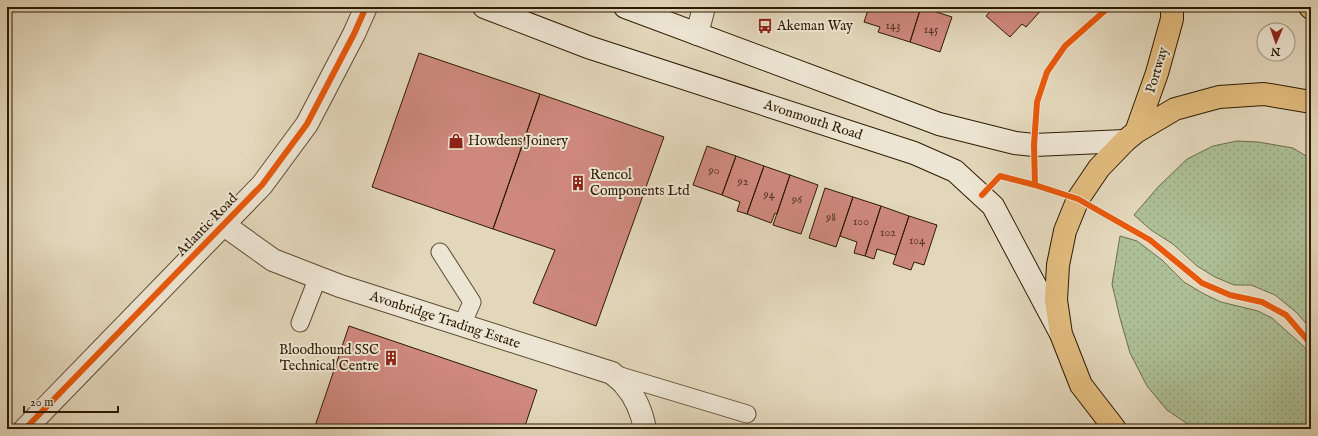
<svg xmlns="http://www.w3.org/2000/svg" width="1318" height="436" font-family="'IM FELL English',serif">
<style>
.grass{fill:url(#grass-dots);stroke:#6c6d4c}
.building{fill:#ce887d;stroke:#2c1b02}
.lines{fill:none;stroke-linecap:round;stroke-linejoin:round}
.lane-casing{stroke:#5a4a30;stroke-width:19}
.street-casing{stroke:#5a4a30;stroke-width:24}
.secondary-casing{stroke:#2c1b02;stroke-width:24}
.highway-casing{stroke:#2c1b02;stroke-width:24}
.lane{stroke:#ede5d3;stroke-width:17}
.street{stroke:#ede5d3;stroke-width:22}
.secondary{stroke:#ede5d3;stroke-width:22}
.highway{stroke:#e2bc7e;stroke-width:22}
.cycleway-casing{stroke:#ede5d3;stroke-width:8}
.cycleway{stroke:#e8590c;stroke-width:6}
.labels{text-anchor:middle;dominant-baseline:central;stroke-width:4;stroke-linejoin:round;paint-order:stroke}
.number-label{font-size:12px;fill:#543621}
.poi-label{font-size:14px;fill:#2c1b02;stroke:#ede5d3;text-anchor:start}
.street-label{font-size:14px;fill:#2c1b02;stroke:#ede5d3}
</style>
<defs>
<pattern id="grass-dots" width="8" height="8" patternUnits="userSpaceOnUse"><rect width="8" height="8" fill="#adbf95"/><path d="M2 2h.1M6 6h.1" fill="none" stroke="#95a47f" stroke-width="1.8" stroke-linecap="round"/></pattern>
</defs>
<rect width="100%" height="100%" fill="#e3d7bb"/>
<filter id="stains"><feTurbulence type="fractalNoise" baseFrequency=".005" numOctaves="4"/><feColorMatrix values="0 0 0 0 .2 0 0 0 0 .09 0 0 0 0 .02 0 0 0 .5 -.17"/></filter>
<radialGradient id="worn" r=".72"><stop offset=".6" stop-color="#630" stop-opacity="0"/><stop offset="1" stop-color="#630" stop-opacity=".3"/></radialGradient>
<!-- grass -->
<path class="grass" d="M1237 141 1258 142 1293 148 1311 159V329L1297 313 1275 295 1251 285H1234L1215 277 1197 266 1173 244 1151 230 1134 215 1158 187 1187 159 1213 146Z
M1120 236 1137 241 1162 260 1184 282 1204 294 1221 302 1258 311 1272 318 1311 353V428L1308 429H1195L1167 410 1147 386 1130 353 1120 318 1112 284Z"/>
<!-- building -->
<path class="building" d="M811 7H825L824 11Z
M869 7H921L910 42 878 32 880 27 864 22Z
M921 7 952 17 940 52 910 42Z
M994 7H1044L1026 27 1022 24 1010 37 986 16Z
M419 53 540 94 493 229 372 187Z
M540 94 664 137 596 326 533 303 555 250 493 229Z
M707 146 736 156 722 195 693 185Z
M736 156 764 166 747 214 737 211 740 202 722 195Z
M764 166 790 175 777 214 775 213 771 223 747 214Z
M790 175 818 185 801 234 773 225Z
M825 188 853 197 836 247 809 238Z
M853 197 881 206 865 256 854 253 857 242 840 236Z
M881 206 909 216 896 255 877 249 874 259 865 256Z
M909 216 937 225 924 265 914 262 911 270 893 264Z
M349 326 537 390 524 429H314Z"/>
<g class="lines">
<defs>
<path id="lane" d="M440 252 472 302 462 325
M300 323 318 277
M614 374 747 414"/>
<path id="street" d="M697 34 704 7
M224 225 273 260 340 286 612 373C616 377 621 380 624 384 635 396 642 413 645 429
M25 429 262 185 307 124 354 34 366 7"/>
<path id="secondary" d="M484 7 588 47 914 153 955 171 993 206 1060 332
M625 7 939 124 1015 143 1034 145 1125 141"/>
<path id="highway" d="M1310 7 1311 8
M1136 132 1157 73 1172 19V7
M1115 429 1081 385 1061 334 1056 300 1058 265 1065 231 1078 199 1099 168 1125 141 1136 132 1175 109 1219 97 1264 94 1311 102"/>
</defs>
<!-- lane casing -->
<use href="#lane" class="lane-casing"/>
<!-- street casing -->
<use href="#street" class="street-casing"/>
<!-- secondary casing -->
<use href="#secondary" class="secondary-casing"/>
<!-- highway casing -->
<use href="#highway" class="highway-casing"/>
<!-- lane -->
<use href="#lane" class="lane"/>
<!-- street -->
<use href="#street" class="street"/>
<!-- secondary -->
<use href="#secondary" class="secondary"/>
<!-- highway -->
<use href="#highway" class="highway"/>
<defs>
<path id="cycleway" d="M1035 185 1034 145 1037 102 1047 72 1065 46 1109 7
M982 195 1000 176 1035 185 1078 199 1150 240 1202 283 1230 295 1262 302 1286 315 1311 344
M25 429 262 185 307 124 354 34 366 7"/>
</defs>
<!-- cycleway casing -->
<use href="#cycleway" class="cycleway-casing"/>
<!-- cycleway -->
<use href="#cycleway" class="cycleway"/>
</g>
<!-- icons -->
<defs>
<symbol id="bus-bare" viewBox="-9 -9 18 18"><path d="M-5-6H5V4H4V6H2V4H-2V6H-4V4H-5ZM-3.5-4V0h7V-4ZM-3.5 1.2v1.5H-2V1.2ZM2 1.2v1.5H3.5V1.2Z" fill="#8f2418" stroke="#ede5d3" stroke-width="2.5" paint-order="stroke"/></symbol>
<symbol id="shop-bare" viewBox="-9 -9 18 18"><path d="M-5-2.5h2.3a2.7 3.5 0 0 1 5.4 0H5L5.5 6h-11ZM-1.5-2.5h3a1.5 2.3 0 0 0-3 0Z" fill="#8f2418" stroke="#ede5d3" stroke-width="2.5" paint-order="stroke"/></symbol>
<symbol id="building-bare" viewBox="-9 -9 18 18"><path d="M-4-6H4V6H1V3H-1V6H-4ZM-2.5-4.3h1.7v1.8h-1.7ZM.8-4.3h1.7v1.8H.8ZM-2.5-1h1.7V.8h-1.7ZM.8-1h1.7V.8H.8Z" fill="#8f2418" stroke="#ede5d3" stroke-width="2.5" paint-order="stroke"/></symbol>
</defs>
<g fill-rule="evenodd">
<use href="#bus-bare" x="754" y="15" width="22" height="22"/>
<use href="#shop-bare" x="445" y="130" width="22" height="22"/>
<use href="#building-bare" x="567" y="172" width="22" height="22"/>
<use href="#building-bare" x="380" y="347" width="22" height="22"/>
</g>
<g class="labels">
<!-- number labels -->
<g class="number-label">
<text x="893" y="25">143</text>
<text x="931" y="29">145</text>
<text x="714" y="170">90</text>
<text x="743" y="181">92</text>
<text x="769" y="194">94</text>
<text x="797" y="199">96</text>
<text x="831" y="217">98</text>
<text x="861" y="221">100</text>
<text x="888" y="232">102</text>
<text x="917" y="240">104</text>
</g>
<!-- poi labels -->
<g class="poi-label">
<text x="777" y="26">Akeman Way</text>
<text x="468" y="141">Howdens Joinery</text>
<text x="590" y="175">Rencol<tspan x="590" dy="16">Components Ltd</tspan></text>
<text x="379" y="350" text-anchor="end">Bloodhound SSC<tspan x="379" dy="16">Technical Centre</tspan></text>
</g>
<!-- street labels -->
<g class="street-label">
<text transform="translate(1157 70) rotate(-73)">Portway</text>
<text transform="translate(813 120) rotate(18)">Avonmouth Road</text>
<text transform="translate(207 225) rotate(-46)">Atlantic Road</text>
<text transform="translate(445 320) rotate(18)">Avonbridge Trading Estate</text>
</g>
</g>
<!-- margin -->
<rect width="1318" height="436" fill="none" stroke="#e3d7bb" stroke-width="24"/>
<rect x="8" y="8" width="1302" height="420" fill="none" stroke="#2c1b02" stroke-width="2"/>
<rect x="12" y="12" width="1294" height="412" fill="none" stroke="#2c1b02"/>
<!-- north arrow -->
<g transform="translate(1276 42) rotate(182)"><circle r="19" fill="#ede5d3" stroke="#a0947f"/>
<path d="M0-3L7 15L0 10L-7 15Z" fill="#8f2418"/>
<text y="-6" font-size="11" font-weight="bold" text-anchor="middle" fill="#2c1b02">N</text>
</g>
<!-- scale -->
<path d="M24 406v6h94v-6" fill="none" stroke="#2c1b02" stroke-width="2"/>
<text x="30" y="406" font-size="12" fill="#2c1b02" stroke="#ede5d3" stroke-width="3" paint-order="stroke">20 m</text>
<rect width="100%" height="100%" filter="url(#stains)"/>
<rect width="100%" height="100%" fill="url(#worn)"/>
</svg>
